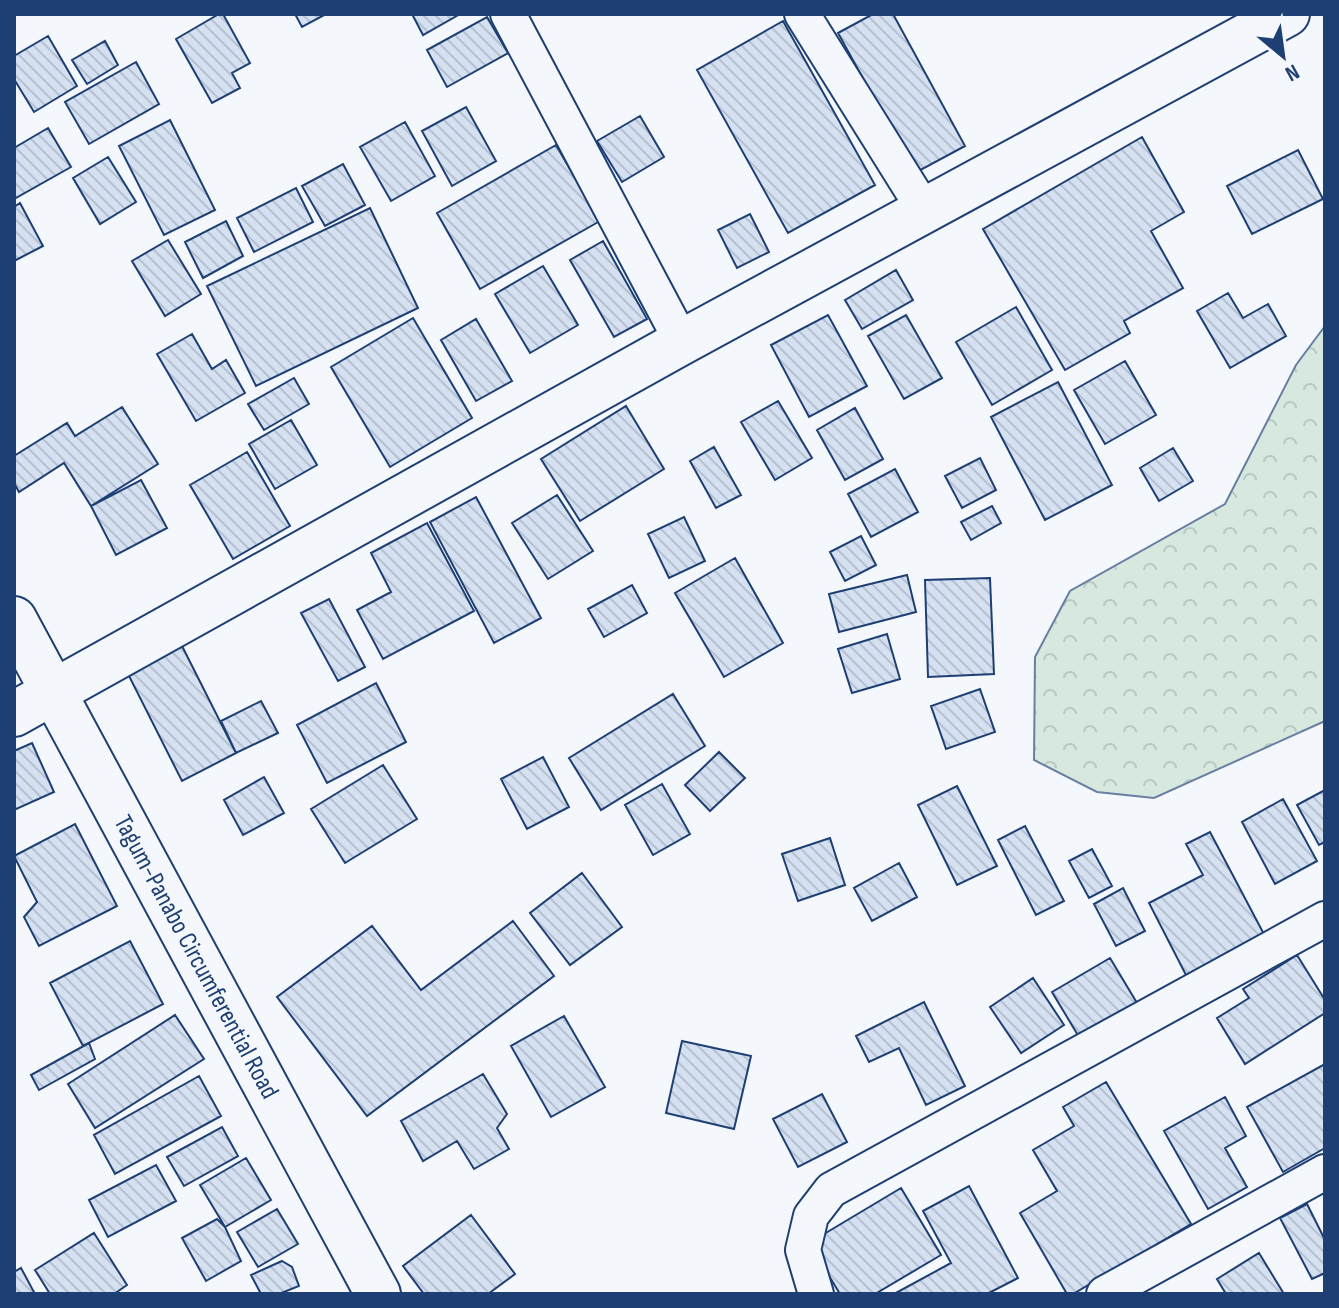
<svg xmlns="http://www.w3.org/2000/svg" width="1339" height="1308" font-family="'Sofia Sans Condensed',sans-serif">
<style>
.forest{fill:url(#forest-crowns);stroke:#687fa3;stroke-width:2}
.building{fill:url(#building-back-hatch);stroke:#1d3f73;stroke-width:2}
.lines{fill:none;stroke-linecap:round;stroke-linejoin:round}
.street-casing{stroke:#1d3f73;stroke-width:38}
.secondary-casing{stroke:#1d3f73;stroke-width:48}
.primary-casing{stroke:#1d3f73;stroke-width:48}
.street{stroke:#f4f7fb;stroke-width:34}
.secondary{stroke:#f4f7fb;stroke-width:44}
.primary{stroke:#f4f7fb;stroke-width:44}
.labels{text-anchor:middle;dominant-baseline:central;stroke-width:6;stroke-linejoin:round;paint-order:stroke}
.street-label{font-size:26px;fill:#1d3f73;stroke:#f4f7fb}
</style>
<defs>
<pattern id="forest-crowns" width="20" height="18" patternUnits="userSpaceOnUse" patternTransform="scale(2)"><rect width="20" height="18" fill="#d7e8df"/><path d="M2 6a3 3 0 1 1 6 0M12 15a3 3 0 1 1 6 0" fill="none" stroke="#b8c8c3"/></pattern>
<pattern id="building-back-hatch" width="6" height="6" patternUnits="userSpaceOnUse" patternTransform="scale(2)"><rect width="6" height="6" fill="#d5e0f0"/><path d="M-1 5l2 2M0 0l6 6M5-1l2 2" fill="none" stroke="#b6c1d1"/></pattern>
</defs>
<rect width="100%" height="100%" fill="#f4f7fb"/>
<!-- forest -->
<path class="forest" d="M1325 326V721L1154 798 1097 792 1034 760 1035 657 1070 591 1225 504 1296 365Z"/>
<!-- building -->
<path class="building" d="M219 14H223L250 63 232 73 240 88 212 103 176 39Z
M295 14H326L302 27Z
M412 14H460L423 35Z
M873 14H893L965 146 915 173 838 33Z
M487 17 508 53 447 87 427 50Z
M783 21 875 185 788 233 697 70Z
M48 36 77 86 34 112 14 79V56Z
M105 41 118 65 87 84 72 60Z
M136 62 159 104 89 144 65 102Z
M466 107 496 161 452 186 422 131Z
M640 116 664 157 622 182 597 141Z
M170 120 215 210 164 235 119 146Z
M405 122 435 176 391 201 360 147Z
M48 128 71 167 14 199V148Z
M1142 137 1184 212 1151 231 1183 288 1124 321 1130 333 1065 370 983 229Z
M556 145 600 221 480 289 437 213Z
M1298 150 1323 199 1252 234 1227 186Z
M108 157 136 202 100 224 73 178Z
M343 164 365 205 325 226 302 186Z
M296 188 313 222 254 252 237 218Z
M20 203 43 246 14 261V207Z
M370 208 418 308 256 386 207 286Z
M750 214 769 252 737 268 718 230Z
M226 221 243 256 203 278 185 242Z
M168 240 201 294 165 316 132 261Z
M603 241 647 319 614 337 570 260Z
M543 266 578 325 530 353 495 294Z
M896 270 913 300 862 329 845 300Z
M1228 293 1243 318 1268 304 1286 336 1230 368 1197 311Z
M1016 307 1052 370 992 405 956 342Z
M828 315 867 386 809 417 771 345Z
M906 315 942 378 904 399 868 336Z
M413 318 472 418 390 467 331 367Z
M476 319 512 381 476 401 441 340Z
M192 334 212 369 226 360 245 393 196 421 157 354Z
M1125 361 1156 415 1105 444 1074 390Z
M294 378 309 404 264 430 248 404Z
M1058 382 1112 485 1045 520 991 417Z
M778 401 812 458 775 480 741 422Z
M626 406 664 469 580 521 541 459Z
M122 407 158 464 91 506 64 463 19 492 14 483V456L67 423 75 436Z
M855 408 883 459 845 480 817 430Z
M291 420 317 465 275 489 249 444Z
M714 447 741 495 716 508 690 461Z
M1173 448 1193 481 1159 501 1140 468Z
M247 452 290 526 233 559 190 485Z
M980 458 996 490 962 508 945 476Z
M895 469 918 512 871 537 848 494Z
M141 480 167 528 116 555 91 506Z
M557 495 593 551 548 579 512 523Z
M476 497 541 618 494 643 430 522Z
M992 506 1001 523 971 540 961 522Z
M684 517 705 561 669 578 648 534Z
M427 523 474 611 383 659 357 610 391 592 371 553Z
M861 536 876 565 845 581 830 552Z
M735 558 783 643 724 677 675 593Z
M907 575 916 612 839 632 829 594Z
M990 578 994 674 928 677 925 580Z
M632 585 647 613 604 637 588 609Z
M329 599 365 667 338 681 301 613Z
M887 634 900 679 852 693 838 649Z
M181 644 236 753 182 781 127 672Z
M376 683 406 742 327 783 297 725Z
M980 689 995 732 946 749 931 706Z
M673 694 705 746 601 810 569 758Z
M261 701 278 733 236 753 221 721Z
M32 743 54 792 14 810V751Z
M719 752 745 778 710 811 685 785Z
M543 757 569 807 527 829 501 779Z
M383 765 417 819 345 863 311 809Z
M264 777 284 813 243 835 224 800Z
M662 784 690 834 653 855 625 805Z
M957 786 997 866 957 885 918 805Z
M1325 790V842L1319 845 1297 805Z
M1283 799 1317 861 1275 884 1242 822Z
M75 824 117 906 39 946 24 917 37 902 14 856Z
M1025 826 1064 901 1036 915 998 840Z
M1210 832 1266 938 1188 979 1149 903 1203 875 1186 844Z
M830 838 845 885 798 901 782 854Z
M1092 849 1112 886 1089 898 1069 861Z
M899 863 917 897 872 921 854 888Z
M582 873 622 927 570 965 530 913Z
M1123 888 1145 931 1116 946 1094 904Z
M513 921 554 976 367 1116 277 997 372 926 421 990Z
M130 941 163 1004 83 1046 50 983Z
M1297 955 1325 1000V1013L1245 1064 1217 1018 1249 998 1243 989Z
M1110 958 1143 1013 1085 1047 1052 992Z
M1033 978 1064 1025 1021 1053 990 1007Z
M924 1002 965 1086 926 1105 899 1048 869 1062 856 1036Z
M175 1015 204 1059 95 1128 68 1084Z
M564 1016 605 1087 551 1117 511 1046Z
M682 1041 751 1056 734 1129 666 1113Z
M89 1043 95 1059 39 1090 31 1075Z
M1325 1064V1148L1283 1172 1247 1107Z
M483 1074 507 1114 497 1128 509 1149 474 1169 457 1141 423 1161 401 1121Z
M199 1076 221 1116 115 1174 94 1135Z
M1106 1082 1191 1224 1073 1294H1067L1020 1213 1057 1191 1033 1150 1074 1126 1063 1107Z
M822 1094 847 1142 798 1167 773 1119Z
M1225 1097 1246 1136 1225 1148 1247 1187 1208 1209 1164 1131Z
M222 1127 238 1156 184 1186 167 1157Z
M246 1158 271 1200 225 1227 200 1185Z
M156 1165 176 1201 108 1237 89 1200Z
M969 1186 1018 1278 987 1294H894L951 1263 923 1211Z
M901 1188 941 1255 875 1294H840L809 1243Z
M1307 1204 1325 1240V1273L1312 1279 1280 1218Z
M277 1209 298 1244 258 1267 237 1232Z
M471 1215 515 1274 488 1294H424L403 1266Z
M217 1219 225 1227 241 1261 206 1281 182 1238Z
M94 1233 127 1285 114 1294H50L35 1270Z
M1259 1253 1284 1294H1226L1217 1279Z
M282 1261 292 1267 299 1286 279 1294H261L251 1275Z
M21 1268 35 1294H14V1272Z"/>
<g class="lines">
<defs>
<path id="street" d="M508 14 682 342
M802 14 925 211
M816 1294 803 1250 811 1216 831 1190 1325 919
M1104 1294 1325 1172"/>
<path id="secondary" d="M14 714 682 342 1287 14"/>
<g id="primary">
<path id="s1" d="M14 619 378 1294"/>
</g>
</defs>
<!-- street casing -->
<use href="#street" class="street-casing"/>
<!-- secondary casing -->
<use href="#secondary" class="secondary-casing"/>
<!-- primary casing -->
<use href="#primary" class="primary-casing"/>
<!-- street -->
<use href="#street" class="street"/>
<!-- secondary -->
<use href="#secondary" class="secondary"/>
<!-- primary -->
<use href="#primary" class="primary"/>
</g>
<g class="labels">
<!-- street labels -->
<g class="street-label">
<text stroke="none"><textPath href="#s1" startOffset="384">Tagum-Panabo Circumferential Road</textPath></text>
</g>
</g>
<!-- border -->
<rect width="1339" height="1308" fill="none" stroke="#1d3f73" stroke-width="32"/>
<!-- north arrow -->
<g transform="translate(1283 56) rotate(151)" stroke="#f4f7fb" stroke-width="6" paint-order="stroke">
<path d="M0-6L14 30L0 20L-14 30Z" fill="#1d3f73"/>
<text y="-12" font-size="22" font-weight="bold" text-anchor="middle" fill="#1d3f73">N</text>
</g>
</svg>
